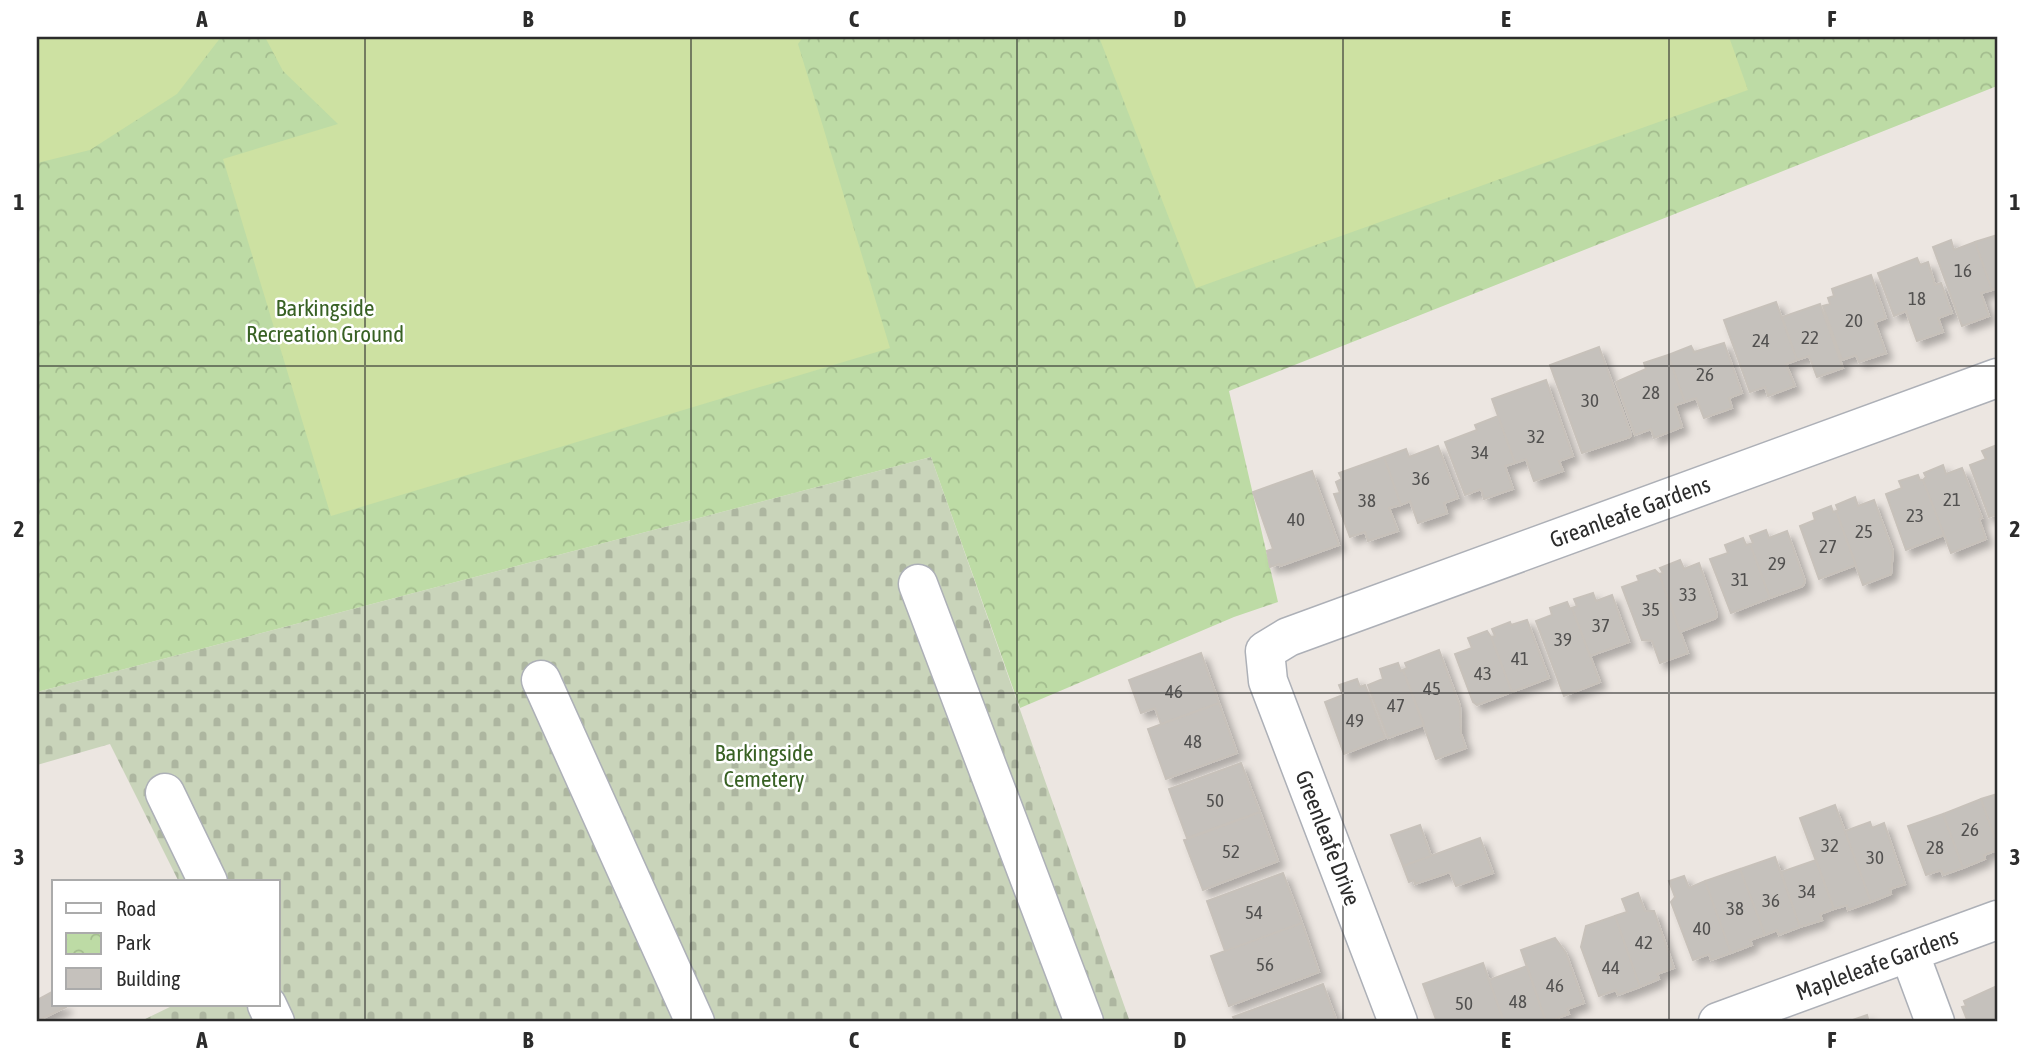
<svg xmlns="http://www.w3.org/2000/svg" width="2034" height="1059" font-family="'Asap Condensed',sans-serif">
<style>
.cemetery{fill:url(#cemetery-stones)}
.park{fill:url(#park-crowns)}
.pitch{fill:#cde1a2}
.building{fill:#c5c1bc;stroke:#c7c1ba;stroke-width:2;filter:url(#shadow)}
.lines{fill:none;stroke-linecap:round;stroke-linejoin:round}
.minor-casing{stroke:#adb0b7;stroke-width:41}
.minor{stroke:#fff;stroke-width:38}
.grid{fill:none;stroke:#2c2c2c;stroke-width:2;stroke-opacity:0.55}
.labels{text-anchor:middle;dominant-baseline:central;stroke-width:5;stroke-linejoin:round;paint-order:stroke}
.number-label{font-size:19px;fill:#525150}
.park-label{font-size:23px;fill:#386124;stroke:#fff}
.street-label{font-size:23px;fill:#2c2c2c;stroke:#fff}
.neatline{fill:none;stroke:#2c2c2c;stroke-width:2.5}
.grid-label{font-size:23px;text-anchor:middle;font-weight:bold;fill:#2c2c2c}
</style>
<defs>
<pattern id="cemetery-stones" width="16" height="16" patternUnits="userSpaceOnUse" patternTransform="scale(1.75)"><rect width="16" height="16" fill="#c9d4ba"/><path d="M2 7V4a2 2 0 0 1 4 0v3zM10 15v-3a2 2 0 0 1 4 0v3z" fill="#adb6a0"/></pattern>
<pattern id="park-crowns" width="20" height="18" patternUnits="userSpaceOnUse" patternTransform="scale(1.75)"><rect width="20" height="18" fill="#bddba5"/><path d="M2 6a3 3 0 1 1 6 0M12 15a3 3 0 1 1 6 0" fill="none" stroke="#a3bc8e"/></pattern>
<filter id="shadow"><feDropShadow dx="6" dy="6" stdDeviation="3.5" flood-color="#0004"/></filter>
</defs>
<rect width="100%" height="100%" fill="#ece6e1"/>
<!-- cemetery -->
<path class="cemetery" d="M931 457 1130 1022H139L174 1005H278V882H179L110 744 37 765V692Z"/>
<!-- park -->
<path class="park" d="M37 37H1997V86L1229 391 1278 602 1234 617 1020 708 931 457 37 692Z"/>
<!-- pitch -->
<path class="pitch" d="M37 37H221L177 94 90 150 37 163Z
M265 37H803L798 44 890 348 331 516 223 159 338 124 283 71Z
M1099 37H1729L1748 90 1196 288Z"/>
<!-- building -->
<path class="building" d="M1997 235V288L1992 290 1975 242Z
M1951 240 1954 250 1975 242 1992 290 1981 293 1989 316 1962 326 1933 247Z
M1917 258 1920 265 1928 262 1935 285 1941 283 1952 313 1938 318 1943 332 1917 341 1906 311 1894 316 1878 273Z
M1871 275 1886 318 1875 322 1886 353 1859 362 1856 355 1842 360 1823 306 1830 304 1828 298 1834 296 1832 289Z
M1776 302 1797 360 1786 364 1795 386 1768 396 1765 387 1750 392 1724 320Z
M1820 304 1843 368 1817 377 1809 356 1797 360 1782 317Z
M1724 343 1742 393 1729 398 1732 408 1704 418 1696 398 1685 402 1668 355 1691 346 1694 352Z
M1599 347 1631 434 1630 437 1582 453 1550 365Z
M1668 355 1685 402 1675 405 1682 427 1654 438 1651 429 1635 435 1616 382 1646 369 1644 363Z
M1546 380 1573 456 1559 461 1563 471 1534 481 1526 459 1515 463 1492 399Z
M1498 416 1515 463 1505 466 1513 489 1484 499 1481 489 1465 495 1445 442 1477 430 1475 425Z
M1997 445V514L1989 517 1970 465 1986 459 1982 451Z
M1438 446 1458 498 1444 503 1447 513 1418 523 1410 501 1401 505 1384 457 1406 449 1409 457Z
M1384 457 1401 505 1389 508 1398 531 1368 541 1365 532 1350 537 1334 494 1340 493 1336 482 1342 479 1339 473Z
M1943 465 1946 474 1962 468 1982 518 1979 519 1986 539 1951 553 1923 480 1926 477 1924 473Z
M1312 471 1339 545 1280 566 1279 564 1270 567 1267 551 1273 549 1253 492Z
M1918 475 1920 480H1923L1944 535 1906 550 1886 494 1902 488 1899 481Z
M1855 497 1858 506 1874 500 1893 551 1891 574 1863 585 1836 511 1838 510 1836 505Z
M1831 506 1833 512 1836 511 1856 565 1819 579 1800 526 1815 520 1813 513Z
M1766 530 1769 538 1787 531 1805 581 1803 586 1770 598 1750 544 1753 543 1750 536Z
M1743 538 1746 545 1750 544 1770 598 1731 613 1710 559 1728 553 1725 545Z
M1680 560 1684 569 1699 563 1717 614 1716 618 1680 632 1659 574 1663 573 1660 568Z
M1655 570 1659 574 1688 653 1660 663 1652 641 1642 640 1622 587 1639 581 1637 576Z
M1593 593 1596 601 1612 595 1629 642 1590 656 1572 608 1577 606 1574 599Z
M1567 602 1570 609 1572 608 1600 682 1564 696 1536 621 1552 615 1550 608Z
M1527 620 1549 678 1512 692 1491 637 1495 636 1492 629 1510 622 1511 625Z
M1487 631 1491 637 1512 692 1477 705 1473 702 1455 654 1472 648 1468 638Z
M1439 650 1460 706 1461 734 1466 748 1436 759 1403 670 1407 668 1405 663Z
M1201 653 1219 703 1161 724 1155 708 1141 713 1129 680Z
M1398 663 1401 671 1403 670 1424 725 1388 738 1368 685 1383 679 1380 669Z
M1357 679 1360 687 1365 685 1385 738 1344 754 1325 702 1343 695 1339 685Z
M1219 703 1237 753 1166 779 1148 729Z
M1241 763 1260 812 1187 838 1169 789Z
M1997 794V844L1981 799Z
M1981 799 1997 844V850L1984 855 1985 859 1963 868 1943 814Z
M1835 805 1871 902 1848 910 1847 905 1834 909 1800 818Z
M1260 812 1278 861 1203 890 1184 840Z
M1943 814 1963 868 1943 875 1941 870 1926 875 1908 826Z
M1870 822 1872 828 1884 823 1905 884 1890 889 1891 894 1871 902 1845 831Z
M1420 825 1431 856 1403 866 1391 835Z
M1480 838 1493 873 1456 886 1450 872 1415 884 1414 880 1409 882 1403 866Z
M1775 857 1800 927 1779 935 1777 930 1765 935 1740 869Z
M1816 860 1834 909 1820 914 1822 920 1800 927 1781 872Z
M1740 869 1765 935 1750 940 1752 945 1731 953 1705 881Z
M1283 873 1302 923 1225 951 1207 901Z
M1684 876 1689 888 1705 881 1731 953 1711 960 1709 954 1693 960 1671 902 1675 897 1669 881Z
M1638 893 1645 911H1654L1674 968 1657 974 1659 979 1640 987 1615 916 1627 912 1622 899Z
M1615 916 1640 987 1618 995 1616 990 1599 996 1581 947 1586 926Z
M1302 923 1319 972 1229 1006 1211 956Z
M1555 938 1566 953 1584 1003 1567 1009 1569 1014 1546 1022 1521 950Z
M1483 963 1504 1022H1437L1423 984Z
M1527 966 1546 1022H1504L1489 980Z
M1323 984 1337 1022H1236L1233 1017Z
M1997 986V1022H1968L1962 1007 1966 1006 1964 1001Z
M54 991V1005H65L66 1007 37 1021V1000Z
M1867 1015 1869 1022H1847Z"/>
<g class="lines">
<defs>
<path id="minor" d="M918 584 1084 1022
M541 680 695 1022
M165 793 208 882
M1909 952 1935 1022
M267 1005 275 1022
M1398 1022 1268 681 1265 651 1288 637 1997 378
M1718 1022 1997 920"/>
</defs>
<!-- minor casing -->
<use href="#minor" class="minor-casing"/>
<!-- minor -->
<use href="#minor" class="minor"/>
</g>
<!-- grid -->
<path class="grid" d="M365 37V1022M691 37V1022M1017 37V1022M1343 37V1022M1669 37V1022M37 366H1997M37 693H1997"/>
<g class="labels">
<!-- number labels -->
<g class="number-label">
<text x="1963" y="270">16</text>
<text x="1917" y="298">18</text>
<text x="1854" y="320">20</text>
<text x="1810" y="337">22</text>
<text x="1761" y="340">24</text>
<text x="1705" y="374">26</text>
<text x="1651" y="392">28</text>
<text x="1590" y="400">30</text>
<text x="1536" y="436">32</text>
<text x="1480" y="452">34</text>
<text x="1421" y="478">36</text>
<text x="1952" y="499">21</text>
<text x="1367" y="500">38</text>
<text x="1915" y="515">23</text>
<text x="1296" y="519">40</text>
<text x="1864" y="531">25</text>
<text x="1828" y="546">27</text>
<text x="1777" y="563">29</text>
<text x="1740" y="579">31</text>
<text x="1688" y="594">33</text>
<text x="1651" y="609">35</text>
<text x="1601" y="625">37</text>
<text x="1563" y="639">39</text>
<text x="1520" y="658">41</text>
<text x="1483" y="673">43</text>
<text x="1432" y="688">45</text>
<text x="1174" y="691">46</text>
<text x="1396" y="705">47</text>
<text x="1355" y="720">49</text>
<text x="1193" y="741">48</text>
<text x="1215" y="800">50</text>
<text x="1970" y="829">26</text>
<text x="1830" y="845">32</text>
<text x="1935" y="847">28</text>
<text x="1231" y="851">52</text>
<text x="1875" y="857">30</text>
<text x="1807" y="891">34</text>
<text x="1771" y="900">36</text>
<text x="1735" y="908">38</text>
<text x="1254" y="912">54</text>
<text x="1702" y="928">40</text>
<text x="1644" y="942">42</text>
<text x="1265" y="964">56</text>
<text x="1611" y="967">44</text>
<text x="1555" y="985">46</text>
<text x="1518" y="1001">48</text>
<text x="1464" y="1003">50</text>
</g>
<!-- park labels -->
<g class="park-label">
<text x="325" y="308">Barkingside<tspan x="325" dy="26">Recreation Ground</tspan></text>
<text x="764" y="753">Barkingside<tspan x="764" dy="26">Cemetery</tspan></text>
</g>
<!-- street labels -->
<g class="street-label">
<text transform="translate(1630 512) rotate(-20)">Greanleafe Gardens</text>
<text transform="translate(1328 838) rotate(69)">Greenleafe Drive</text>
<text transform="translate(1877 964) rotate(-20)">Mapleleafe Gardens</text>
</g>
</g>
<!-- border -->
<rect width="2034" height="1059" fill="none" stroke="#ffffff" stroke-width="77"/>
<!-- legend -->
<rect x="52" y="880" width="228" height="126" fill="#ffffff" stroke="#ababab" stroke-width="2"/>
<rect x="66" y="903" width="35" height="10" fill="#ffffff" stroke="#ababab" stroke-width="2"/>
<text x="116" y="916" font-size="21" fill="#2c2c2c">Road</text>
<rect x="66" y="933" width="35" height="21" fill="url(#park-crowns)" stroke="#ababab" stroke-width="2"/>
<text x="116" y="950" font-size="21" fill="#2c2c2c">Park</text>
<rect x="66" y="968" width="35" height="21" fill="#c5c1bc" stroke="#ababab" stroke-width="2"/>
<text x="116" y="986" font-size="21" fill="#2c2c2c">Building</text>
<rect x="38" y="38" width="1958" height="982" class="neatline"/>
<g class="grid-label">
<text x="202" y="27">A</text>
<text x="528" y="27">B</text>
<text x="854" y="27">C</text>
<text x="1180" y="27">D</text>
<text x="1506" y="27">E</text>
<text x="1832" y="27">F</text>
<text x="19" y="210">1</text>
<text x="2015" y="210">1</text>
<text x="19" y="537">2</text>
<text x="2015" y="537">2</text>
<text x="19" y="865">3</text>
<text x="2015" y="865">3</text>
<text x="202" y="1048">A</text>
<text x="528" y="1048">B</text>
<text x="854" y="1048">C</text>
<text x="1180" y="1048">D</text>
<text x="1506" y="1048">E</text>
<text x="1832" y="1048">F</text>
</g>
</svg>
